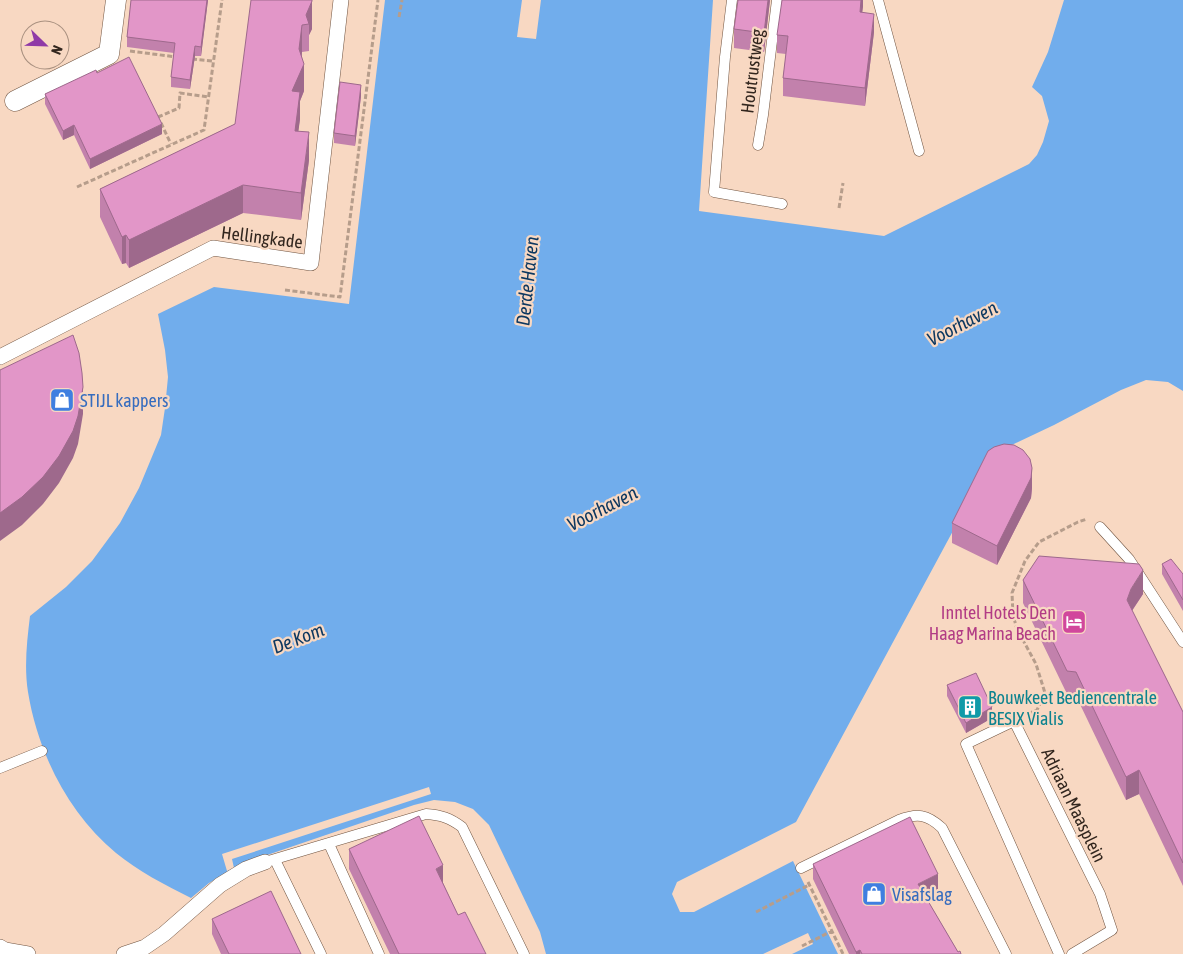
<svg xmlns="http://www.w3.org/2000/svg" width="1183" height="954" font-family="'Asap Condensed',sans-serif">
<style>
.water{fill:#71adec}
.pier{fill:#f8d8c2}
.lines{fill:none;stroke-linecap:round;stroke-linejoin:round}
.service-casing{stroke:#715542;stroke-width:11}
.pedestrian-casing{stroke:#715542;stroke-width:16}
.minor-casing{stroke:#715542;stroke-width:21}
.path{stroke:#b69d8b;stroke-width:3;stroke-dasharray:5 2.5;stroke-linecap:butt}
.service{stroke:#fff;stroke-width:10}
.pedestrian{stroke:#fff;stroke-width:15}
.minor{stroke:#fff;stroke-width:20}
.wall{fill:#c281ac}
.shaded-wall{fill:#9e698c}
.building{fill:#e296c8;stroke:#9e698c}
.labels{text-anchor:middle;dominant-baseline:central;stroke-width:4.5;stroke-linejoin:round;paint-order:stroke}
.street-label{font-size:18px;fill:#32261e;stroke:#f8d8c2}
.shop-label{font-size:18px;fill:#366cbe;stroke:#f8d8c2;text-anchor:start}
.hotel-label{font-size:18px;fill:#b23c85;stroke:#f8d8c2;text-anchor:end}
.culture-label{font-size:18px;fill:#0d838f;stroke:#f8d8c2;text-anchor:start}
.water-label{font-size:19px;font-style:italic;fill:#0d3860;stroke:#f8d8c2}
</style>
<rect width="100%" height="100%" fill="#f8d8c2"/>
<!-- water -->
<path class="water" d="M385 0H713L699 211 884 236 1029 164 1037 155 1043 142 1049 121 1042 96 1032 87 1048 52 1064 0H1183V391L1168 382 1146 380 1121 390 1054 425 995 453 796 822 677 882 672 894 680 912H694L793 861 838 954H546L540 932 489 825 473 809 455 802 434 800 414 805 244 863 209 883 191 898C165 885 138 871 116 853 68 813 38 753 28 692 24 666 27 641 30 616L66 587 92 561 120 523 139 488 161 435 165 408 168 377 165 350 158 314 214 287 349 304Z"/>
<!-- pier -->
<path class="pier" d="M522 0H541L536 39 517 37Z
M429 787 431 794 232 859 234 868 227 871 222 854Z
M808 933 813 944 792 954H763Z"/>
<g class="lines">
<defs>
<path id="service" d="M732 0 725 57 714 192 782 204
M878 0 919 151
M758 145 763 115 777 0
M1100 527 1129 559 1183 642
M0 768 42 751
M329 844 379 954
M275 860 321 954
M265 862 426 814C441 815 450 818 462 827L524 954
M801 868 899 820C917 813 927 814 942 828L1006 954
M1059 954 966 744 1014 721 1100 894 1112 930 1072 954"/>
<path id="pedestrian" d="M0 357 213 248 311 263 341 0
M0 947 5 950 28 954
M124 954 145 947 164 934 220 885 246 869 265 862"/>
<path id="minor" d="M15 101 109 54 116 0"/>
</defs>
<!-- service casing -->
<use href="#service" class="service-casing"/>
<!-- pedestrian casing -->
<use href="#pedestrian" class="pedestrian-casing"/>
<!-- minor casing -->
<use href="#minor" class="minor-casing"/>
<!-- path -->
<path class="path" d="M399 17 402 0
M130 51 176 57
M192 59 213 61
M158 117 179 108 180 93 209 97
M161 123 171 144
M77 187 204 130 222 0
M839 208 843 183
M285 290 340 297 378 0
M1028 714 1037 710 1045 693 1036 664 1017 629 1013 615 1012 593 1025 561 1039 542 1078 522 1087 519
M808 882 843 954
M756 912 809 885
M802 946 832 931"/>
<!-- service -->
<use href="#service" class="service"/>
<!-- pedestrian -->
<use href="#pedestrian" class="pedestrian"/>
<!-- minor -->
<use href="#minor" class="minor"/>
</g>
<!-- wall -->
<path class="wall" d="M131 0H208L201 56H195L190 89 171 87V77L174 53 127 47V37Z
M312 0V29L309 35V51L302 52V57L304 91 300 101V119L298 131 309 160 301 220 243 213 129 268 126 263 122 264 100 217V189L235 124Z
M770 0 764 52 734 48V29Z
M863 0 862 12 874 32 865 106 783 96V78L786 54 777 53V35Z
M97 73 162 134 90 169 74 135 63 140 45 104V94Z
M361 96 355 146 334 143V133Z
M1032 488 1031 498 997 565 952 543V523Z
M1162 564 1183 574V611L1162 574Z
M1023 580 1143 594 1132 611 1183 712V886L1139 794 1126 800 1076 696 1067 694 1023 603Z
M947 685 992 718 966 733 947 696Z
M349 849 443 883 458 915 486 954H390L349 869Z
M813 864 938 889 925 896 958 952 961 954H849L813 879Z
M212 919 301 954H221L212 934Z"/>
<!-- shaded-wall -->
<path class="shaded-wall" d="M207 0H208L201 56V47Z
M768 0H770L764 52V33Z
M861 0H863V7L860 30V12Z
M312 1V29L309 35V24L306 15Z
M874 14V32L865 106V88Z
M302 25V52L299 74 304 64V91L300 101V119L295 158V131L292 91Z
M195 46V56L190 89V80Z
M361 85V96L355 146V136Z
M162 124V134L90 169V159Z
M74 125V135L63 140V131Z
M309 132V160L301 220V193Z
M243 185V213L129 268V240Z
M126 235V263L122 264V237Z
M83 387V414L78 444 73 458 59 483 43 504 22 525 0 541V513Z
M1032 468V488L1031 498 997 565V546Z
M1143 570V594L1131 612 1127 600 1131 589Z
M992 707V718L966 733V723Z
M1139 770V794L1126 800V777Z
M443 865V885L436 869Z
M938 874V889L918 899V884Z
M860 950V954H856V952Z"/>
<!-- building -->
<path class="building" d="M131 0H207L201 47 195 46 190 80 171 77 175 43 127 37Z
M251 0H312V1L306 15 309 24 302 25 299 49 304 64 292 91 300 92 295 131 309 132 301 193 243 185 129 240 126 235 122 237 100 189 235 124Z
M738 0H768L764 33 734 29Z
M782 0H861L860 12 874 14 865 88 783 78 788 36 777 35Z
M129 57 162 124 90 159 74 125 63 131 45 94 96 70 97 73Z
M340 82 361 85 355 136 334 133Z
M73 335 79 353 82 373 83 387 78 416 73 431 59 456 43 477 22 497 0 513V370Z
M1004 444 1014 445 1023 450 1030 459 1032 468 1031 478 997 546 952 523 988 451 994 447Z
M1039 556 1139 564 1143 570 1131 589 1127 600 1183 712V863L1139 770 1126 777 1076 672 1067 671 1023 580Z
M1171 559 1183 574V600L1162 564Z
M976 673 992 707 966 723 947 685Z
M419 816 443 865 436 869 458 915 465 912 486 954H399L349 849Z
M910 817 938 874 918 884 958 952 960 951 961 954H862L860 950 856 952 813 864Z
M271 891 301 954H229L212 919Z"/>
<!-- icons -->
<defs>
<symbol id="shop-square" viewBox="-11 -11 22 22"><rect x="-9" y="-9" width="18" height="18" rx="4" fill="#3f7fe0" stroke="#f8d8c2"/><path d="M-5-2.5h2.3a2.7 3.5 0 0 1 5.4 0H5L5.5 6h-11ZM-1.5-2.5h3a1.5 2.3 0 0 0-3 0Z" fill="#fff"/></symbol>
<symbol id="hotel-square" viewBox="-11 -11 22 22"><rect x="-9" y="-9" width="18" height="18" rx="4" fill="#d1479c" stroke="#f8d8c2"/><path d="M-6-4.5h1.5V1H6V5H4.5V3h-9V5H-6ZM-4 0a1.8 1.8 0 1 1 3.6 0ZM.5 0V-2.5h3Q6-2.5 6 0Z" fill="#fff"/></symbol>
<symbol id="building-square" viewBox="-11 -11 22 22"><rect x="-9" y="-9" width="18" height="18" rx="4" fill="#0f9aa8" stroke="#f8d8c2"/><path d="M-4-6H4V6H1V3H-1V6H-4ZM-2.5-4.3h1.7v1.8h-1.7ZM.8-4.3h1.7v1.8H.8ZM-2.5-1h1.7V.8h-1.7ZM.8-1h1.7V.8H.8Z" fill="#fff"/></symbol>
</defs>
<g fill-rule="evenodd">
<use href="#shop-square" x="48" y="386" width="28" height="28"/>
<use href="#hotel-square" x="1060" y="608" width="28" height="28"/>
<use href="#building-square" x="956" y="693" width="28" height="28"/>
<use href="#shop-square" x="860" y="880" width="28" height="28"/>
</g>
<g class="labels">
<!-- street labels -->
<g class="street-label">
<text transform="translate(752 71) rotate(-83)">Houtrustweg</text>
<text transform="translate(262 237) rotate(7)">Hellingkade</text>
<text transform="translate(1074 805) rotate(64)">Adriaan Maasplein</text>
</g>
<!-- shop labels -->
<g class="shop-label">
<text x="80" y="400">STIJL kappers</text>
<text x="892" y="894">Visafslag</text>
</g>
<!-- hotel labels -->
<g class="hotel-label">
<text x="1056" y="612">Inntel Hotels Den<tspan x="1056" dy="21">Haag Marina Beach</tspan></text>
</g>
<!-- culture labels -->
<g class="culture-label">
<text x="988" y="697">Bouwkeet Bediencentrale<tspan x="988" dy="21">BESIX Vialis</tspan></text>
</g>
<!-- water labels -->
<g class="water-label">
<text transform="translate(527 281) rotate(-84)">Derde Haven</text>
<text transform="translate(962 323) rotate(-27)">Voorhaven</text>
<text transform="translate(602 508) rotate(-27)">Voorhaven</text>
<text transform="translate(298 638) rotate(-21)">De Kom</text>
</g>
</g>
<!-- north arrow -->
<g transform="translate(45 45) rotate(113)"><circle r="24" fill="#f8d8c2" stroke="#a99180"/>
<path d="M0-4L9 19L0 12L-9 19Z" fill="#8f3aa7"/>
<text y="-8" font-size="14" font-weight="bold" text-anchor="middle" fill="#32261e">N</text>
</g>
</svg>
